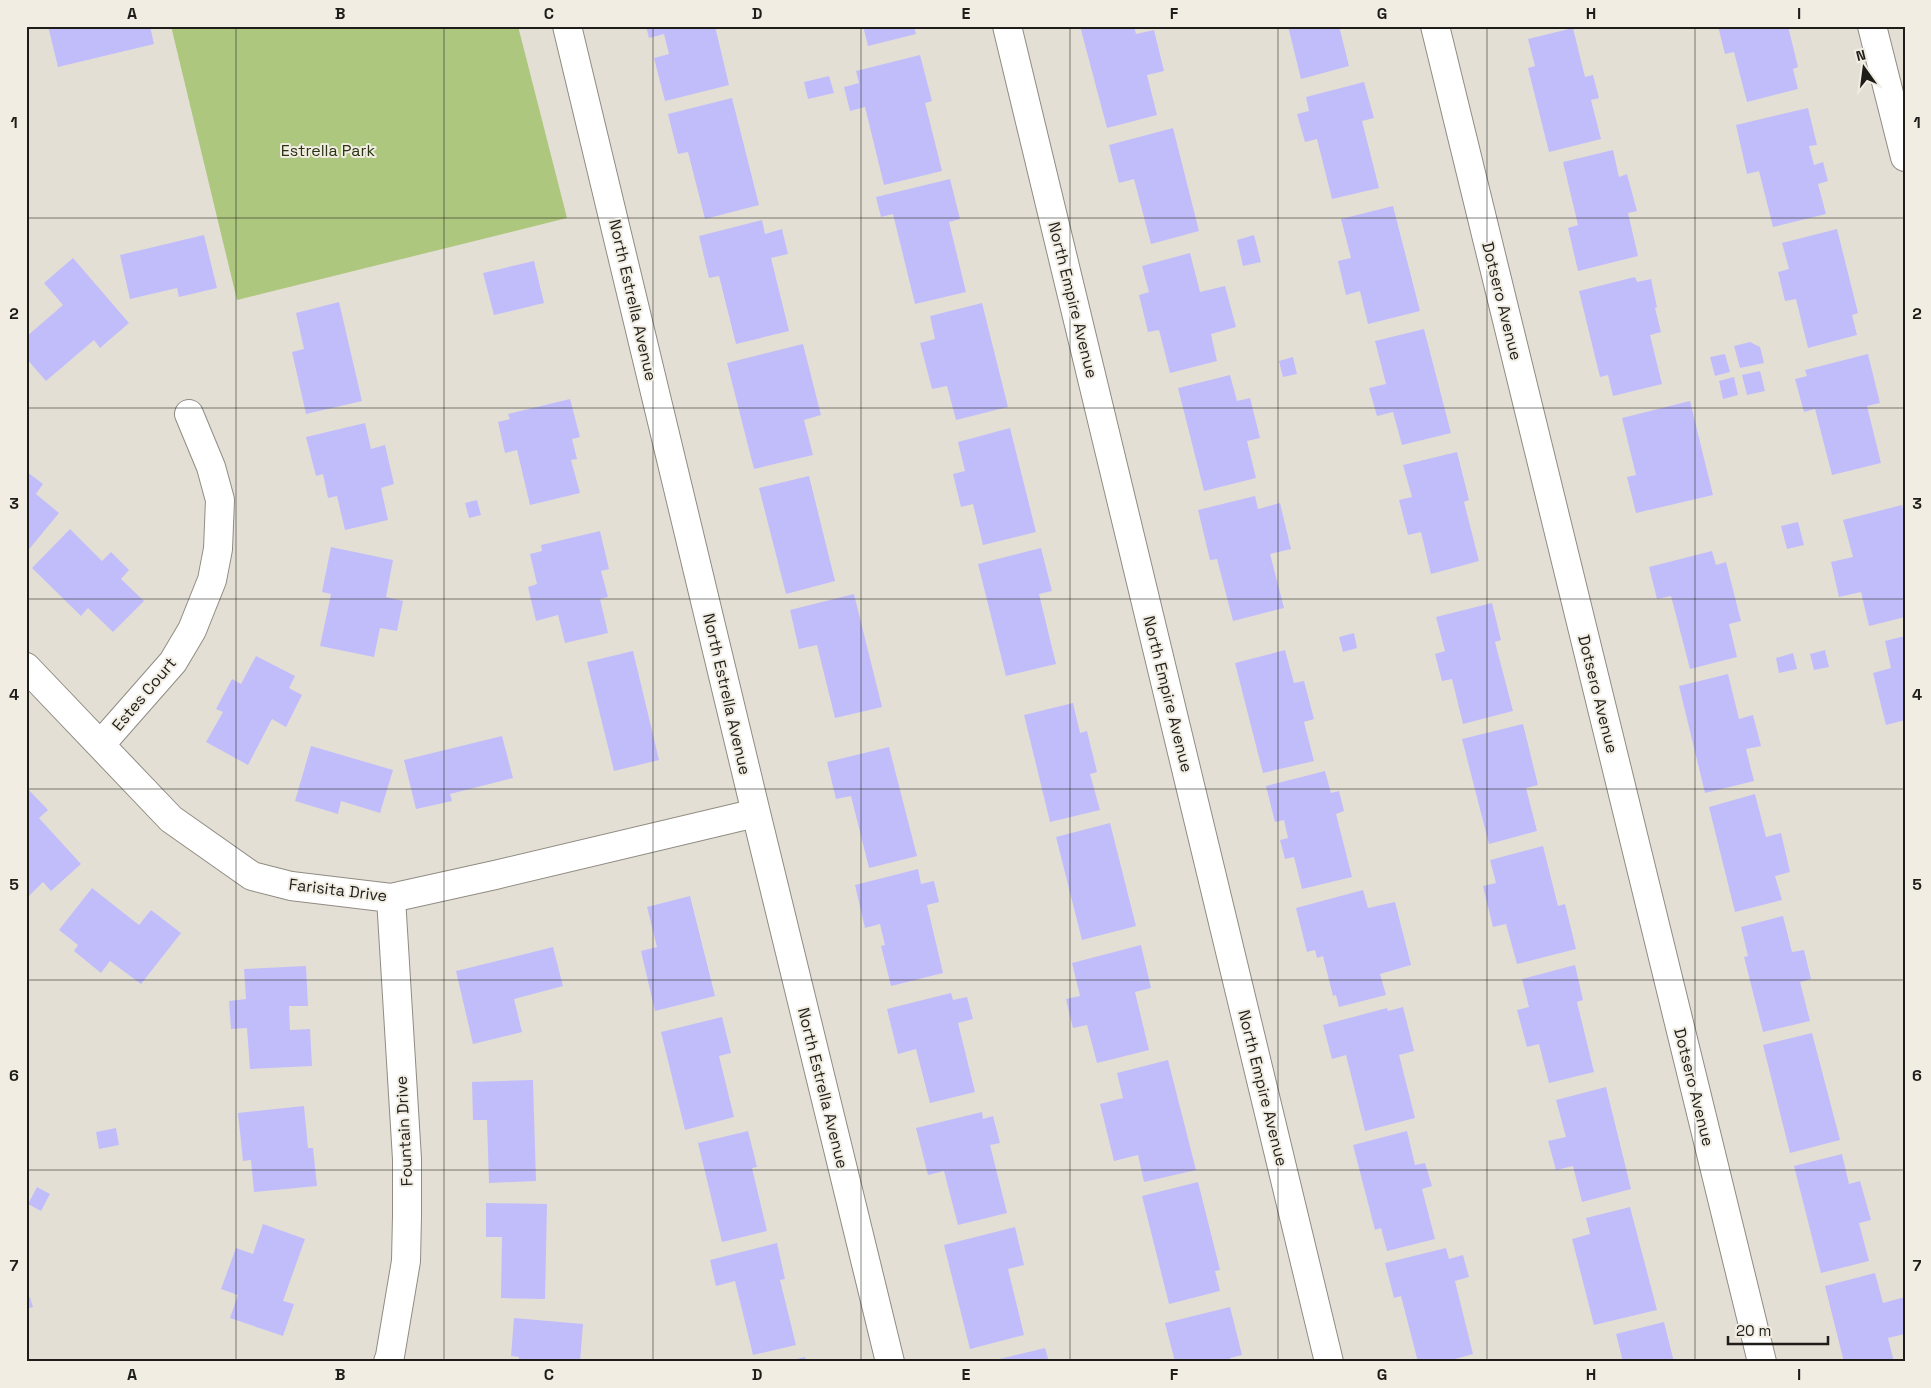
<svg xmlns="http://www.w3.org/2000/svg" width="1931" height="1388" font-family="'Space Grotesk',sans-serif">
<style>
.green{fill:#aec77e}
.building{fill:#c1bdfb}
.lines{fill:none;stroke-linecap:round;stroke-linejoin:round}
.minor-casing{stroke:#918c83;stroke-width:30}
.minor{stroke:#fff;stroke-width:28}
.grid{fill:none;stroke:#1f1d1a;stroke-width:1;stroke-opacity:0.55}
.labels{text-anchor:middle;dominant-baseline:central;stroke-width:4;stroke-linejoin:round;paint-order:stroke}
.park-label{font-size:16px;fill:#2a3413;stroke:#f1ede2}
.street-label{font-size:16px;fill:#1f1d1a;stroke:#f1ede2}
.neatline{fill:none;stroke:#1f1d1a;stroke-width:2}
.grid-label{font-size:16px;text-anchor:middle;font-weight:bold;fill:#1f1d1a}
</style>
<rect width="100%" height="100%" fill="#e4dfd5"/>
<!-- green -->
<path class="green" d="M171 26H518L567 218 237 300Z"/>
<!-- building -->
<path class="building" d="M48 26H150L154 44 58 67Z
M646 26H715L729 85 665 101 654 58 669 54 664 34 649 38Z
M863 26H914L916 34 868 46Z
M1080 26H1134L1136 34 1154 30 1164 71 1147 75 1157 115 1107 128Z
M1288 26H1339L1349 66 1301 79Z
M1718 26H1788L1798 67 1793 69 1798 89 1747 102 1734 52 1725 54Z
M1573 28 1585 77 1593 75 1599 98 1591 100 1601 139 1549 152 1528 68 1535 66 1528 39Z
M920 55 932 101 925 103 942 171 884 185 865 107 850 111 844 87 859 83 856 71Z
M829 76 834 93 808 99 804 82Z
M1364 82 1374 118 1362 121 1379 188 1332 199 1317 139 1305 142 1297 114 1309 111 1306 97Z
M732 98 759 205 705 219 688 152 678 154 668 114Z
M1808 108 1817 145 1809 146 1814 165 1823 162 1828 181 1818 184 1826 214 1773 227 1759 171 1747 174 1736 125Z
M1173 128 1199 231 1151 244 1134 179 1119 183 1109 145Z
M1613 150 1619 177 1627 174 1637 211 1628 213 1638 256 1578 271 1568 228 1578 225 1563 162Z
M950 179 960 219 949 222 966 292 915 304 893 214 881 217 876 197Z
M1393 206 1420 311 1368 324 1360 291 1346 295 1338 261 1351 258 1341 219Z
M762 220 765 234 782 229 788 254 771 258 789 331 736 344 719 276 709 278 699 236Z
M1837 229 1858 313 1852 315 1857 335 1808 348 1796 299 1785 301 1778 272 1789 269 1782 243Z
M204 235 217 288 179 297 177 288 130 299 120 255Z
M1254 235 1261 262 1243 266 1237 240Z
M1190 253 1200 292 1225 286 1236 327 1211 334 1217 361 1170 373 1159 330 1148 332 1139 295 1149 292 1142 266Z
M73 258 129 323 100 348 94 340 46 381 26 358V337L63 305 44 283Z
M534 261 544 303 494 315 483 273Z
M1635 277 1637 282 1651 279 1657 307 1655 308 1661 332 1650 335 1662 384 1613 396 1608 375 1600 377 1579 291Z
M339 302 362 401 306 414 292 352 304 349 296 313Z
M982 303 1008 407 956 420 947 386 932 389 920 343 935 339 930 316Z
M1424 329 1451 433 1402 445 1393 412 1377 416 1369 388 1386 384 1375 341Z
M1750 342 1760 347 1764 363 1740 368 1734 346Z
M803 344 821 415 804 420 813 455 754 469 727 363Z
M1725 354 1730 372 1715 376 1710 357Z
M1868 354 1880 403 1867 406 1881 463 1832 475 1815 409 1804 412 1795 379 1807 376 1805 370Z
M1293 357 1297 374 1283 377 1279 361Z
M1760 371 1765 391 1747 395 1742 375Z
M1230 375 1237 401 1250 398 1260 438 1247 441 1256 478 1204 491 1178 388Z
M1734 377 1738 395 1723 399 1719 381Z
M570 399 580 437 572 439 577 459 571 460 580 493 530 505 517 450 505 453 498 422 510 419 508 414Z
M1690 401 1713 495 1636 513 1627 477 1636 475 1622 418Z
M365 423 371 449 385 445 394 484 381 488 388 520 345 530 337 496 328 498 323 474 316 476 306 437Z
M1010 428 1036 532 983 545 973 504 961 507 953 474 965 471 958 442Z
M1457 452 1469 500 1464 502 1479 561 1431 574 1421 532 1408 535 1399 500 1412 497 1403 465Z
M26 471 43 484 36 494 59 513 26 553Z
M809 476 835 581 786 594 759 488Z
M1255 496 1258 509 1280 503 1291 549 1270 554 1284 608 1233 621 1217 559 1210 560 1198 510Z
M477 500 481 515 469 518 465 503Z
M1902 505 1905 514V617L1869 626 1861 592 1839 597 1831 562 1853 557 1843 520Z
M1798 522 1804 545 1787 549 1781 526Z
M70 529 102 561 111 552 129 570 121 579 144 601 113 632 88 608 81 616 32 568Z
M600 531 609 569 601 571 608 597 600 599 608 633 565 643 558 615 536 621 528 587 537 584 530 554 542 551 541 545Z
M331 547 393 560 386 597 403 601 397 631 380 628 374 657 320 646 331 594 322 592Z
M1041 548 1052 591 1039 594 1056 664 1006 676 978 564Z
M1712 551 1716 565 1726 562 1741 621 1729 624 1737 657 1690 669 1671 596 1657 599 1649 567Z
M854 594 882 707 835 718 817 645 799 649 790 610Z
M1492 603 1501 640 1495 642 1513 711 1463 724 1452 679 1442 681 1435 654 1445 651 1436 617Z
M1354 633 1357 648 1343 652 1339 637Z
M1905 636V720L1886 725 1873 673 1891 668 1885 641Z
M1285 650 1294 683 1304 681 1314 719 1304 722 1314 761 1263 773 1235 663Z
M1825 650 1829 667 1814 670 1810 654Z
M633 651 659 760 614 771 587 662Z
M1793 653 1797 669 1779 673 1776 658Z
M256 656 295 676 289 688 302 695 286 727 272 719 248 765 206 742 223 712 216 709 232 679 241 684Z
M1728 674 1739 719 1753 715 1761 746 1746 749 1754 781 1705 793 1679 686Z
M1073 703 1080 733 1087 731 1097 772 1090 774 1100 810 1050 822 1024 715Z
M1523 724 1538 785 1526 788 1537 831 1489 844 1462 739Z
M502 736 513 778 450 794 452 801 416 809 404 760Z
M311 746 393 770 380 813 341 801 338 814 295 801Z
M889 747 917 856 869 868 851 796 836 799 827 762Z
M1325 771 1331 793 1339 791 1344 811 1336 814 1352 877 1302 889 1294 857 1285 859 1280 840 1288 838 1284 820 1275 822 1266 786Z
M26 787 48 810 39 818 81 864 51 891 43 882 29 896 26 893Z
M1755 794 1766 837 1781 833 1790 872 1775 876 1782 900 1735 912 1709 807Z
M1110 823 1136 926 1082 940 1056 837Z
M1543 846 1558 906 1565 904 1576 949 1517 964 1506 924 1493 927 1483 886 1496 883 1490 860Z
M918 869 921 884 934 881 939 902 927 905 943 973 891 986 881 946 885 945 880 924 865 928 855 885Z
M92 888 139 925 151 910 181 933 141 984 110 961 101 973 74 951 78 945 59 930Z
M1363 890 1368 908 1395 902 1411 965 1380 974 1386 995 1339 1007 1336 995 1333 996 1323 956 1317 958 1315 950 1307 952 1296 908Z
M690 896 715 996 655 1011 641 951 657 947 647 907Z
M1783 916 1792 952 1804 950 1811 979 1800 982 1810 1021 1763 1032 1744 957 1748 956 1741 927Z
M1141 945 1151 988 1135 992 1149 1050 1097 1063 1087 1025 1073 1028 1066 999 1080 996 1072 963Z
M553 947 563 986 514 999 522 1032 473 1044 456 971Z
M1575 965 1583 1000 1577 1002 1594 1072 1549 1083 1539 1044 1527 1047 1517 1010 1529 1007 1522 979Z
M306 966 308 1006H289L290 1030 310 1029 312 1066 250 1069 247 1028 231 1029 229 1001 246 999 244 969Z
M951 993 953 1000 967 997 973 1019 958 1023 975 1092 930 1103 916 1049 898 1054 887 1009Z
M1403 1007 1414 1051 1399 1055 1415 1118 1365 1131 1346 1055 1332 1059 1323 1025 1387 1008 1388 1011Z
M722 1017 731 1053 719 1056 734 1117 685 1130 661 1032Z
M1812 1033 1840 1140 1790 1153 1763 1045Z
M1168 1060 1196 1170 1144 1182 1138 1155 1114 1161 1100 1104 1123 1098 1117 1073Z
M533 1080 536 1181 489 1183 487 1120H473L472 1082Z
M1606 1087 1631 1189 1582 1202 1573 1166 1556 1170 1548 1141 1566 1137 1556 1100Z
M304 1106 308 1148H313L317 1186 254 1192 251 1160 243 1161 238 1113Z
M982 1112 983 1119 993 1116 1000 1143 990 1145 1007 1213 958 1225 944 1171 928 1175 916 1128Z
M116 1128 119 1145 99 1149 96 1132Z
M748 1131 757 1167 752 1168 767 1231 722 1242 698 1143Z
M1407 1131 1415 1165 1425 1163 1432 1186 1422 1189 1435 1239 1387 1251 1381 1228 1375 1230 1353 1145Z
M1842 1154 1849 1184 1860 1181 1871 1220 1859 1223 1869 1261 1821 1273 1794 1166Z
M1198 1182 1220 1270 1215 1271 1220 1291 1169 1304 1142 1196Z
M37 1187 50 1194 41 1211 28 1204Z
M486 1203 547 1204 545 1299 501 1298 502 1237H486Z
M1630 1207 1657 1310 1594 1325 1572 1239 1590 1234 1586 1218Z
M263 1224 305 1239 283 1301 294 1304 283 1336 230 1318 238 1295 221 1289 236 1248 253 1254Z
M1015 1227 1024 1265 1008 1269 1024 1335 970 1349 944 1245Z
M777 1243 785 1279 780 1280 796 1345 753 1355 735 1281 716 1286 710 1260Z
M1446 1248 1449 1259 1463 1255 1469 1277 1455 1281 1473 1354 1444 1362H1418L1401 1296 1394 1298 1385 1263Z
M1875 1273 1883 1303 1905 1297V1334L1888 1338 1894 1362H1844L1825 1286Z
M30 1297 33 1307 26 1309V1298Z
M1230 1307 1242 1355 1230 1358V1362H1175L1165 1323Z
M514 1318 583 1324 580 1362H518L519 1357 511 1356Z
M1664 1322 1674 1362H1623L1616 1334Z
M1045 1348 1049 1362H991V1361Z
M805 1357 806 1362H788V1361Z"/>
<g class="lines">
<defs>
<path id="minor" d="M567 26 756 813 890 1362
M1007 26 1329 1362
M1435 26 1762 1362
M1872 26 1905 157
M26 667 171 819 252 876 291 886 391 898 495 875 756 813
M101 744 173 662 192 630 212 580 218 549 220 500 211 467 189 414
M388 1362 390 1356 406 1261 407 1216V1159L391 898"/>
</defs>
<!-- minor casing -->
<use href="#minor" class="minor-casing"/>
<!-- minor -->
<use href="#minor" class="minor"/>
</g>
<!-- grid -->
<path class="grid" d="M236 26V1362M444 26V1362M653 26V1362M861 26V1362M1070 26V1362M1278 26V1362M1487 26V1362M1695 26V1362M26 218H1905M26 408H1905M26 599H1905M26 789H1905M26 980H1905M26 1170H1905"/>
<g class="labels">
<!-- park labels -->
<g class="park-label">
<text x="328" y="150">Estrella Park</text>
</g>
<!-- street labels -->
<g class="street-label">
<text transform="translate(633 300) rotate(77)">North Estrella Avenue</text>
<text transform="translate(1073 300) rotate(76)">North Empire Avenue</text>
<text transform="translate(1502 301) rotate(76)">Dotsero Avenue</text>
<text transform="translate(144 694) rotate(-50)">Estes Court</text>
<text transform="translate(727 694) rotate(77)">North Estrella Avenue</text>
<text transform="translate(1168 694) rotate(76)">North Empire Avenue</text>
<text transform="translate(1598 694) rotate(76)">Dotsero Avenue</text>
<text transform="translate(338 890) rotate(7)">Farisita Drive</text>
<text transform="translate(1694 1087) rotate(76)">Dotsero Avenue</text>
<text transform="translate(823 1088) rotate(76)">North Estrella Avenue</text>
<text transform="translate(1263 1088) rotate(76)">North Empire Avenue</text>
<text transform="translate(404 1131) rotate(-93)">Fountain Drive</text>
</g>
</g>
<!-- border -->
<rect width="1931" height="1388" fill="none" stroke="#f1ede2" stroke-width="55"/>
<!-- north arrow -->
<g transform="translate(1864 68) rotate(346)" stroke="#f1ede2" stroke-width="4" paint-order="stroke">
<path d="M0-4L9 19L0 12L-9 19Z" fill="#1f1d1a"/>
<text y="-8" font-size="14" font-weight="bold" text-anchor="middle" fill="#1f1d1a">N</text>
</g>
<!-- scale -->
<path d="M1728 1336v8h100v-8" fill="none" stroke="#1f1d1a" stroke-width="2.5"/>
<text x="1736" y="1336" font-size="15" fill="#1f1d1a" stroke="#f1ede2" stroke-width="4" paint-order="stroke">20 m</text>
<rect x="28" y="28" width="1876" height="1332" class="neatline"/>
<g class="grid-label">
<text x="132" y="19">A</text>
<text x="340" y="19">B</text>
<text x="549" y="19">C</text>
<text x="757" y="19">D</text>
<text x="966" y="19">E</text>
<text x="1174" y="19">F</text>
<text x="1382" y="19">G</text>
<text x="1591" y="19">H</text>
<text x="1799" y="19">I</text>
<text x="14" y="128">1</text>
<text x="1917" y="128">1</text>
<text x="14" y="319">2</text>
<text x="1917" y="319">2</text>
<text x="14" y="509">3</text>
<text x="1917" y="509">3</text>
<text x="14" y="700">4</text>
<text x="1917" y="700">4</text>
<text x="14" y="890">5</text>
<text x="1917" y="890">5</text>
<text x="14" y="1081">6</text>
<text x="1917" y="1081">6</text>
<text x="14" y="1271">7</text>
<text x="1917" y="1271">7</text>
<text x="132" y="1380">A</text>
<text x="340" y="1380">B</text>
<text x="549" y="1380">C</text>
<text x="757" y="1380">D</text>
<text x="966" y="1380">E</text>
<text x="1174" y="1380">F</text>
<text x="1382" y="1380">G</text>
<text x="1591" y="1380">H</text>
<text x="1799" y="1380">I</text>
</g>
</svg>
